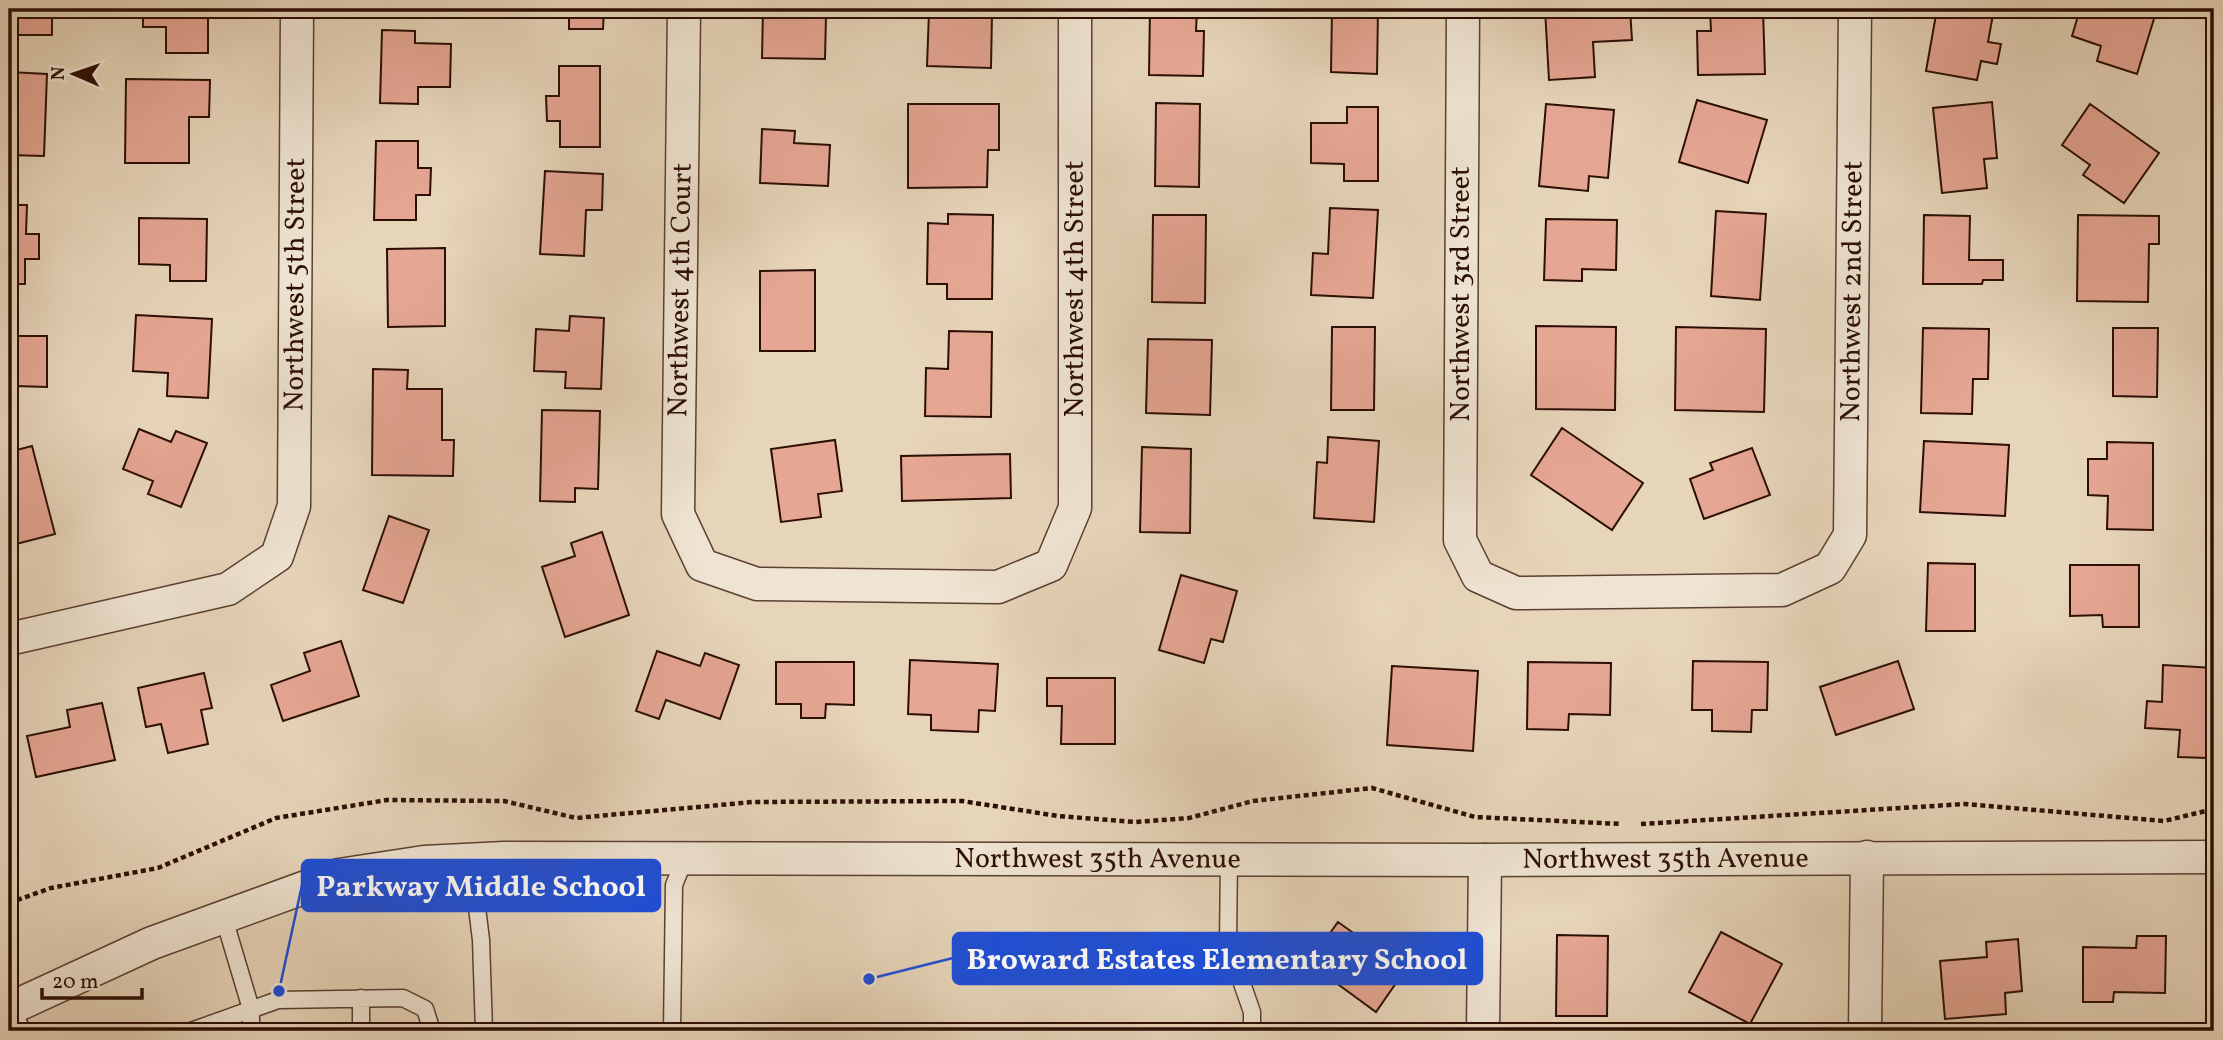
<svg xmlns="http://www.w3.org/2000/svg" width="2223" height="1040" font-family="Vollkorn,serif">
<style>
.building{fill:#e6a694;stroke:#2c0e04;stroke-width:2}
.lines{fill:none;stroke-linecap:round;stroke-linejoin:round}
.service-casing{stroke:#5b4032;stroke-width:19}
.minor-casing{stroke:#5b4032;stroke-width:35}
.path{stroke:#2c0e04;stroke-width:4.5;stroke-dasharray:5 3.5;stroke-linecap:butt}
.service{stroke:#efe4d2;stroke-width:16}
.minor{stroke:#efe4d2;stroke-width:32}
.labels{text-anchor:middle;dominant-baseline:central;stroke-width:5;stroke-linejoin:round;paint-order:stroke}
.street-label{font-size:28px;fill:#2c0e04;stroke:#efe4d2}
.leader{fill:none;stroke:#1d4ed8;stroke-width:2.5}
.callout-dot{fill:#1d4ed8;stroke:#efe4d2;stroke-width:2.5}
.callout{fill:#1d4ed8;stroke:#1d4ed8;stroke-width:2.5}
.callout-label{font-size:30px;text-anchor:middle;font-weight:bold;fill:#fff}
</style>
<rect width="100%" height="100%" fill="#e7d5ba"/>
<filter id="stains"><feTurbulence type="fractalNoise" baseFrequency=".00286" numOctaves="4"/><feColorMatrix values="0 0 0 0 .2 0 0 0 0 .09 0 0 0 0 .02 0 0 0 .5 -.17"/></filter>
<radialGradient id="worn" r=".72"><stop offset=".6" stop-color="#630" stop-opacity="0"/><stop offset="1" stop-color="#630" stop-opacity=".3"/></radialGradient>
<!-- building -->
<path class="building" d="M9 9H52V35H9Z
M143 9H208V53H166V27H143Z
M537 9H604L603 29H569V13L537 12Z
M763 9H809V15L826 16 825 59 762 58Z
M1150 9H1197L1196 31H1204L1203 76 1149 75Z
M1332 9H1378L1377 74 1331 72Z
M1545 9H1630L1632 40 1593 42 1595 77 1549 80Z
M1710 9H1763L1765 74 1698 75 1697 31H1711Z
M1937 9H1994L1988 42 2001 44 1997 64 1981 61 1977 80 1926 71Z
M2080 9H2157L2137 74 2097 61 2101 46 2072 36Z
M929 12 992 14 991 68 927 66Z
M382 30 415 31V43L451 44 450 87H418V104L380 103Z
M559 66H600V147H560V121H547L546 96H559Z
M9 72 47 74 44 156 9 155Z
M126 79 210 80 209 117H189V163H125Z
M1697 100 1767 120 1748 183 1679 162Z
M1992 102 1997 158 1984 159 1987 188 1942 193 1933 108Z
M1156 103 1200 104 1199 187 1155 186Z
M908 104H999V150H988L987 187 908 188Z
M1546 104 1614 110 1608 178 1589 176 1588 191 1539 186Z
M2090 104 2159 153 2124 203 2083 175 2090 165 2062 145Z
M1347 107H1378V181H1344V164L1311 163V123H1347Z
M762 129 795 131 794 143 830 145 828 186 760 183Z
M376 141H418V168H431L430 195H416V220H374Z
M545 171 603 174 602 210H586L584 256 540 254Z
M9 205H27L26 234H39V259H25V284H9Z
M1330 208 1378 210 1373 298 1311 295 1313 253 1328 254Z
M1716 211 1766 214 1760 300 1711 296Z
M948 214 993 215 992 299H947V284H927L928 223 948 224Z
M1153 215H1206L1205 303 1152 302Z
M1924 215 1970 216 1969 260H2003V280H1983L1982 284H1923Z
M2078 215 2159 216V244H2149L2148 302 2077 301Z
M139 218 207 219 206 281H170V265L139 264Z
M1546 219 1617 220 1616 270 1582 269V281L1544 280Z
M445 248V326L388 327 387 249Z
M815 270V351H760V271Z
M136 315 212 319 208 398 167 396 168 373 133 371Z
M570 316 604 318 601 389 565 388 566 372 534 371 536 329 569 331Z
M1536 326 1616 327 1615 410 1536 409Z
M1332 327H1375L1374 410H1331Z
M1676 327 1766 329 1764 412 1675 410Z
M1923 328 1989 329 1988 379H1973L1972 414 1921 413Z
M2113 328H2158L2157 397 2113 396Z
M949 331 992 332 991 417 925 416 926 368 948 369Z
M9 336H47V387L16 386V402H9Z
M1148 339 1212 340 1210 415 1146 413Z
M373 369 408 370 407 389H442V440H454L453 476 372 475Z
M542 410 600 411 598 489 575 488V502L540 501Z
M1562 428 1643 483 1612 530 1531 475Z
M139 429 171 442 176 431 207 443 181 507 148 494 153 481 123 469Z
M1328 437 1379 441 1374 522 1314 518 1317 462 1327 463Z
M835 440 842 491 818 494 821 517 781 522 771 449Z
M1924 441 2009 445 2005 516 1920 512Z
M2107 442 2153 443V530L2107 529 2108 496 2088 495V459H2107Z
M32 446 55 534 16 544 9 515V452Z
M1142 447 1191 449 1190 533 1140 532Z
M1752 448 1770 495 1704 519 1690 479 1713 470 1710 463Z
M1010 454 1011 498 902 501 901 456Z
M389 516 429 530 403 603 363 590Z
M602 532 629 615 565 637 542 567 575 556 571 543Z
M1928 563 1975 564V631H1926Z
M2070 565H2139V627H2103L2102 615 2070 616Z
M1181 575 1237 591 1223 642 1211 639 1204 663 1159 650Z
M341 641 359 696 283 721 271 685 310 671 304 653Z
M657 651 700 666 705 653 739 665 720 719 666 700 659 719 636 711Z
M910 660 998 664 995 711 979 710 978 732 931 730V715L908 714Z
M1693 661 1768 662 1767 710H1752L1751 732 1712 731V710H1692Z
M1898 661 1914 709 1836 735 1820 687Z
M776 662H854V705L826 704 825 718H801V704H776Z
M1528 662 1611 663 1610 715 1569 714 1568 730 1527 729Z
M2163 665 2214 668V736H2209L2207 758 2178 757 2180 730 2145 728 2147 701 2162 702Z
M1392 666 1478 671 1473 751 1387 745Z
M204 673 212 708 201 710 208 744 168 753 161 724 146 727 138 688Z
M1047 678H1115V744H1061L1062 706H1047Z
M102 703 115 760 36 777 27 736 70 727 67 710Z
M1338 922 1405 970 1376 1012 1309 963Z
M1721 932 1782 964 1750 1024 1689 992Z
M1557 935 1608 936 1607 1016H1556Z
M2137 936H2166L2165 993 2114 992 2113 1002H2083V947L2136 948Z
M2018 939 2022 991 2005 993 2006 1014 1945 1019 1940 961 1987 957 1986 942Z"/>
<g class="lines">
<defs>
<path id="service" d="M471 859 481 940 484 1031
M1229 859 1228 943 1252 1012V1031
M223 915 251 1009V1031
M10 1008 23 1031
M191 1031 278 1000 403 998 425 1009 432 1031
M361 1031V998
M672 1031 674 885 685 858"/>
<g id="minor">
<path d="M684 9 678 514 702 565 757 584 998 587 1051 565 1075 508V9"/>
<path id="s1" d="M1463 9 1460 540 1478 576 1516 593 1782 590 1830 568 1850 535 1855 9"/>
<path id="s2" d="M9 639 228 589 277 556 294 506 297 9"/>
<path id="s3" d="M9 1009 152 943 339 875 424 862 504 858 1485 860 2214 857"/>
<path d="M1483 1031 1485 860"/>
<path d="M1865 1031 1867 857"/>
</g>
</defs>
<!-- service casing -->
<use href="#service" class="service-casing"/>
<!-- minor casing -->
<use href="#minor" class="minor-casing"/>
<!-- path -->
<path class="path" d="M1641 824 1965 804 2164 821 2214 809
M9 903 51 888 158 868 276 818 387 800 504 801 576 818 753 802 962 801 1058 816 1135 822 1189 818 1253 801 1372 788 1475 817 1622 824"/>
<!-- service -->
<use href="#service" class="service"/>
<!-- minor -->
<use href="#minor" class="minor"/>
</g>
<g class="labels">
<!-- street labels -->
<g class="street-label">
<text stroke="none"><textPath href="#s2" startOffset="558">Northwest 5th Street</textPath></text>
<text transform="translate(1075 289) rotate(-90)">Northwest 4th Street</text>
<text transform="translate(681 290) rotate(-89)">Northwest 4th Court</text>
<text stroke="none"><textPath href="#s1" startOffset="1214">Northwest 2nd Street</textPath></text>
<text transform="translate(1461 294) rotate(-90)">Northwest 3rd Street</text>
<text stroke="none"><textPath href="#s3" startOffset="1116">Northwest 35th Avenue</textPath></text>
<text stroke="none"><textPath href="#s3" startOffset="1684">Northwest 35th Avenue</textPath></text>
</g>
</g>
<!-- callouts -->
<path class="leader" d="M279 991L302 885M869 979L953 958"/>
<g class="callout-dot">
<circle cx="279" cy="991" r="7"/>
<circle cx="869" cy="979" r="7"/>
</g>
<g class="callout">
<rect x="302" y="860" width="358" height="51" rx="7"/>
<rect x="953" y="933" width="529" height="51" rx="7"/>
</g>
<g class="callout-label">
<text x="481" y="896">Parkway Middle School</text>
<text x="1217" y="969">Broward Estates Elementary School</text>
</g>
<!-- margin -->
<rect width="2223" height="1040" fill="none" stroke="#e7d5ba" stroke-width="35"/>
<rect x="10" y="10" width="2202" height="1019" fill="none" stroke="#2c0e04" stroke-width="3.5"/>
<rect x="18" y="18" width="2188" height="1005" fill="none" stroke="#2c0e04" stroke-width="2"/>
<!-- north arrow -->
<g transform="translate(74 74) rotate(272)" stroke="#efe4d2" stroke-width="5" paint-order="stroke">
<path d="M0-5L12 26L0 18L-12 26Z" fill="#2c0e04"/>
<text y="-10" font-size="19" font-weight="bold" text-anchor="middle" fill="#2c0e04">N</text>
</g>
<!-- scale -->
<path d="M42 988v10h100v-10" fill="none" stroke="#2c0e04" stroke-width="3.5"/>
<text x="52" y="988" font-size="21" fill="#2c0e04" stroke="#efe4d2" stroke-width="5" paint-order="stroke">20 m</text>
<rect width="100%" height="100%" filter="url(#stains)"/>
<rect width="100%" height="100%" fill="url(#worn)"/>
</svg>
